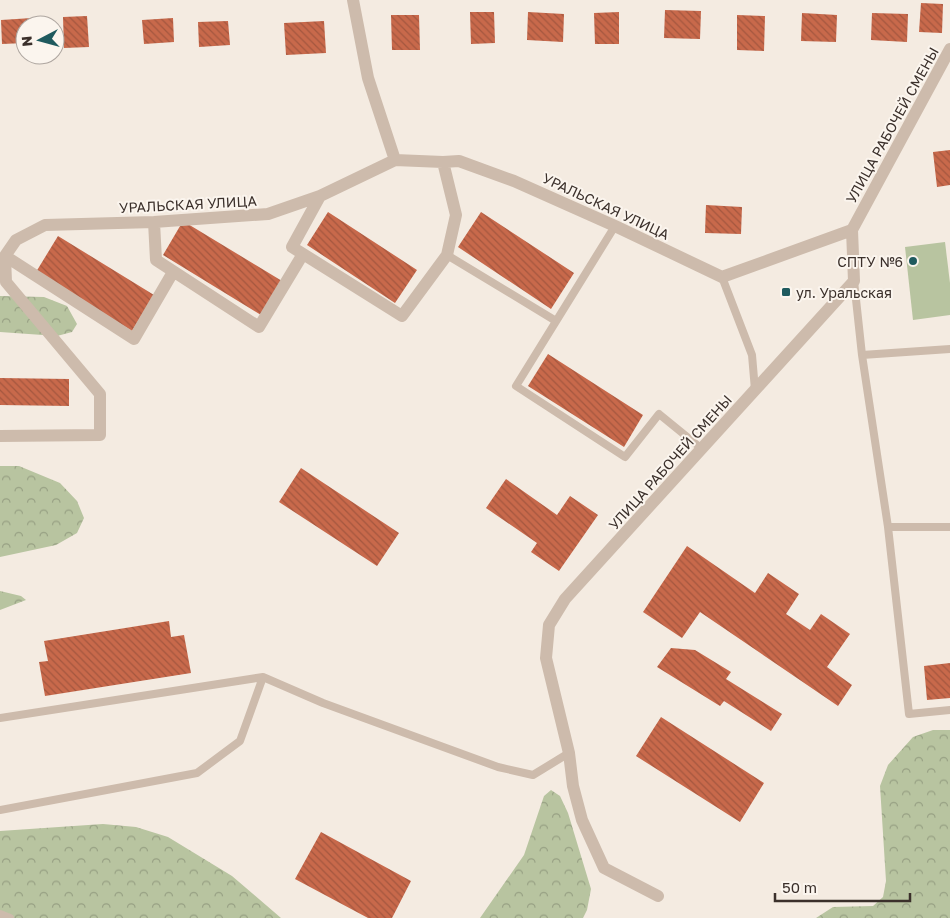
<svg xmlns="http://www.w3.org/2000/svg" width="950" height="918" font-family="'Golos Text',sans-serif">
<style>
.forest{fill:url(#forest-crowns)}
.pitch{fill:#b8c4a0}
.building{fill:url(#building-back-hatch)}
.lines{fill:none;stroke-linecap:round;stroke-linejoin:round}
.service{stroke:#cdbbac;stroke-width:8}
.minor{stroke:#cdbbac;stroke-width:12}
.poi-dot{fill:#1f5a5e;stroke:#fbf5ee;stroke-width:2}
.labels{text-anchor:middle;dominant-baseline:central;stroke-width:4;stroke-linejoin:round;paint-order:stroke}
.street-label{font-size:14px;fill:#3b302b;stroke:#fbf5ee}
.poi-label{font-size:14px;fill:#3b302b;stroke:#fbf5ee;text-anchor:end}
</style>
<defs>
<pattern id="forest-crowns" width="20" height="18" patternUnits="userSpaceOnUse" patternTransform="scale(1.25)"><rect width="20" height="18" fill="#b8c4a0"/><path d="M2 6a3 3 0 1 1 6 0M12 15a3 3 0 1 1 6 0" fill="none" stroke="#97a083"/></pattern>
<pattern id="building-back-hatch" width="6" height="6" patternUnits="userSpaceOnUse" patternTransform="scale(1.25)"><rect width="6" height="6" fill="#c8694b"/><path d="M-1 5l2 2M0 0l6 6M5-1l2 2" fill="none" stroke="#a4573f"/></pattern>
</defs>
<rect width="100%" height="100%" fill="#f4ebe1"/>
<!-- forest -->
<path class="forest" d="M0 296 44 297 67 306 77 324 72 332 57 336 0 332Z
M0 466H19L60 483 77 501 84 518 77 533 56 545 0 557Z
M0 591 21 596 26 600 0 610Z
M933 730H950V918H816L833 907 873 906 883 897 886 881 880 786 888 765 913 737Z
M551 790 560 796 568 813 591 889 587 910 583 918H480L524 855 544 796Z
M103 824 136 827 168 837 232 876 281 918H0V831Z"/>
<!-- pitch -->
<path class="pitch" d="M945 242 950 283V315L913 320 905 247Z"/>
<!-- building -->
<path class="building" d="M921 3 943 4 942 33 919 32Z
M665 10 701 11 700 39 664 38Z
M470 12H494L495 43 471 44Z
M528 12 564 14 563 42 527 40Z
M619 12V44H595L594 13Z
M802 13 837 15 836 42 801 41Z
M872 13 908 14 907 42 871 40Z
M391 15H419L420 50H392Z
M737 15 765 16 764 51 737 50Z
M87 16 89 47 64 48 63 17Z
M32 18V25H25V43L2 44 1 20Z
M173 18 174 42 144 44 142 20Z
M228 21 230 45 199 47 198 22Z
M324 21 326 53 286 55 284 23Z
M950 150V185L937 187 933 152Z
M706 205 742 207 741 234 705 233Z
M328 212 417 270 395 303 307 245Z
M481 212 574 273 551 309 458 247Z
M183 221 282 281 261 315 163 255Z
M58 236 154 295 132 331 36 272Z
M548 354 643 415 624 447 528 386Z
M0 378 69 379V406L0 405Z
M301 468 399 533 377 566 279 502Z
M506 479 557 515 570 496 598 515 559 571 531 552 537 543 486 508Z
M687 546 755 593 768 573 799 594 786 614 810 630 821 614 850 634 827 667 852 685 838 706 700 612 682 638 643 612Z
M169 621 171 637 184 635 191 673 45 696 39 662 48 661 44 641Z
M671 648 695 650 731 672 726 679 782 714 771 731 724 701 720 706 657 667Z
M950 663V698L927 700 924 666Z
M661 717 764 783 740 822 636 756Z
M321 832 411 881 392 918H368L295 879Z"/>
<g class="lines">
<!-- service -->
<path class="service" d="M615 226 516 386 625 457 659 414 702 449
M447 255 556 321
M722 277 752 355 755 390
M854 281 862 355 888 527H950
M862 355 950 349
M888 527 909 714 950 710
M0 718 263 677 323 703 498 767 533 775 569 753
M0 810 197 773 240 741 263 677
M0 914 10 918"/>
<!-- minor -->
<path class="minor" d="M353 0 368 78 395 160
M320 196 292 247 402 316 447 255 456 215 443 162
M154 222 156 260 259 327 303 254
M5 256 134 339 173 272
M0 436 100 435V394L6 282 5 256 16 240 45 225 154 222 268 214 320 196 395 160 443 162 459 161 514 181 615 226 722 277 852 230
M658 896 604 868 582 820 573 786 569 753 546 658 549 625 565 599 854 281 852 230 950 49"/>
</g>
<!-- markers -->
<g class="poi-dot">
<circle cx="913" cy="261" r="5"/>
<rect x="781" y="287" width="10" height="10" rx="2.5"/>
</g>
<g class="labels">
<!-- street labels -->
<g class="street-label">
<text transform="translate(892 125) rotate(-61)">УЛИЦА РАБОЧЕЙ СМЕНЫ</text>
<text transform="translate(188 204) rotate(-3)">УРАЛЬСКАЯ УЛИЦА</text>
<text transform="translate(606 206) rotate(25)">УРАЛЬСКАЯ УЛИЦА</text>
<text transform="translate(670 462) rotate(-48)">УЛИЦА РАБОЧЕЙ СМЕНЫ</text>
</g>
<!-- poi labels -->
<g class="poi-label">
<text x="903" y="261">СПТУ №6</text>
<text x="796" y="292" text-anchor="start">ул. Уральская</text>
</g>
</g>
<!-- north arrow -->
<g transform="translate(40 40) rotate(264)"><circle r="24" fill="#fbf5ee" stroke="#aea6a0"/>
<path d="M0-4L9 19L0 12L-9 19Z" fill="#1f5a5e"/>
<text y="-8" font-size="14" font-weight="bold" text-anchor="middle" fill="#3b302b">N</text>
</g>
<!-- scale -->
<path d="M775 893v8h135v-8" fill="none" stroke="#3b302b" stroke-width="2.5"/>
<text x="782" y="893" font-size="15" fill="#3b302b" stroke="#fbf5ee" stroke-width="4" paint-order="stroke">50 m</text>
</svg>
